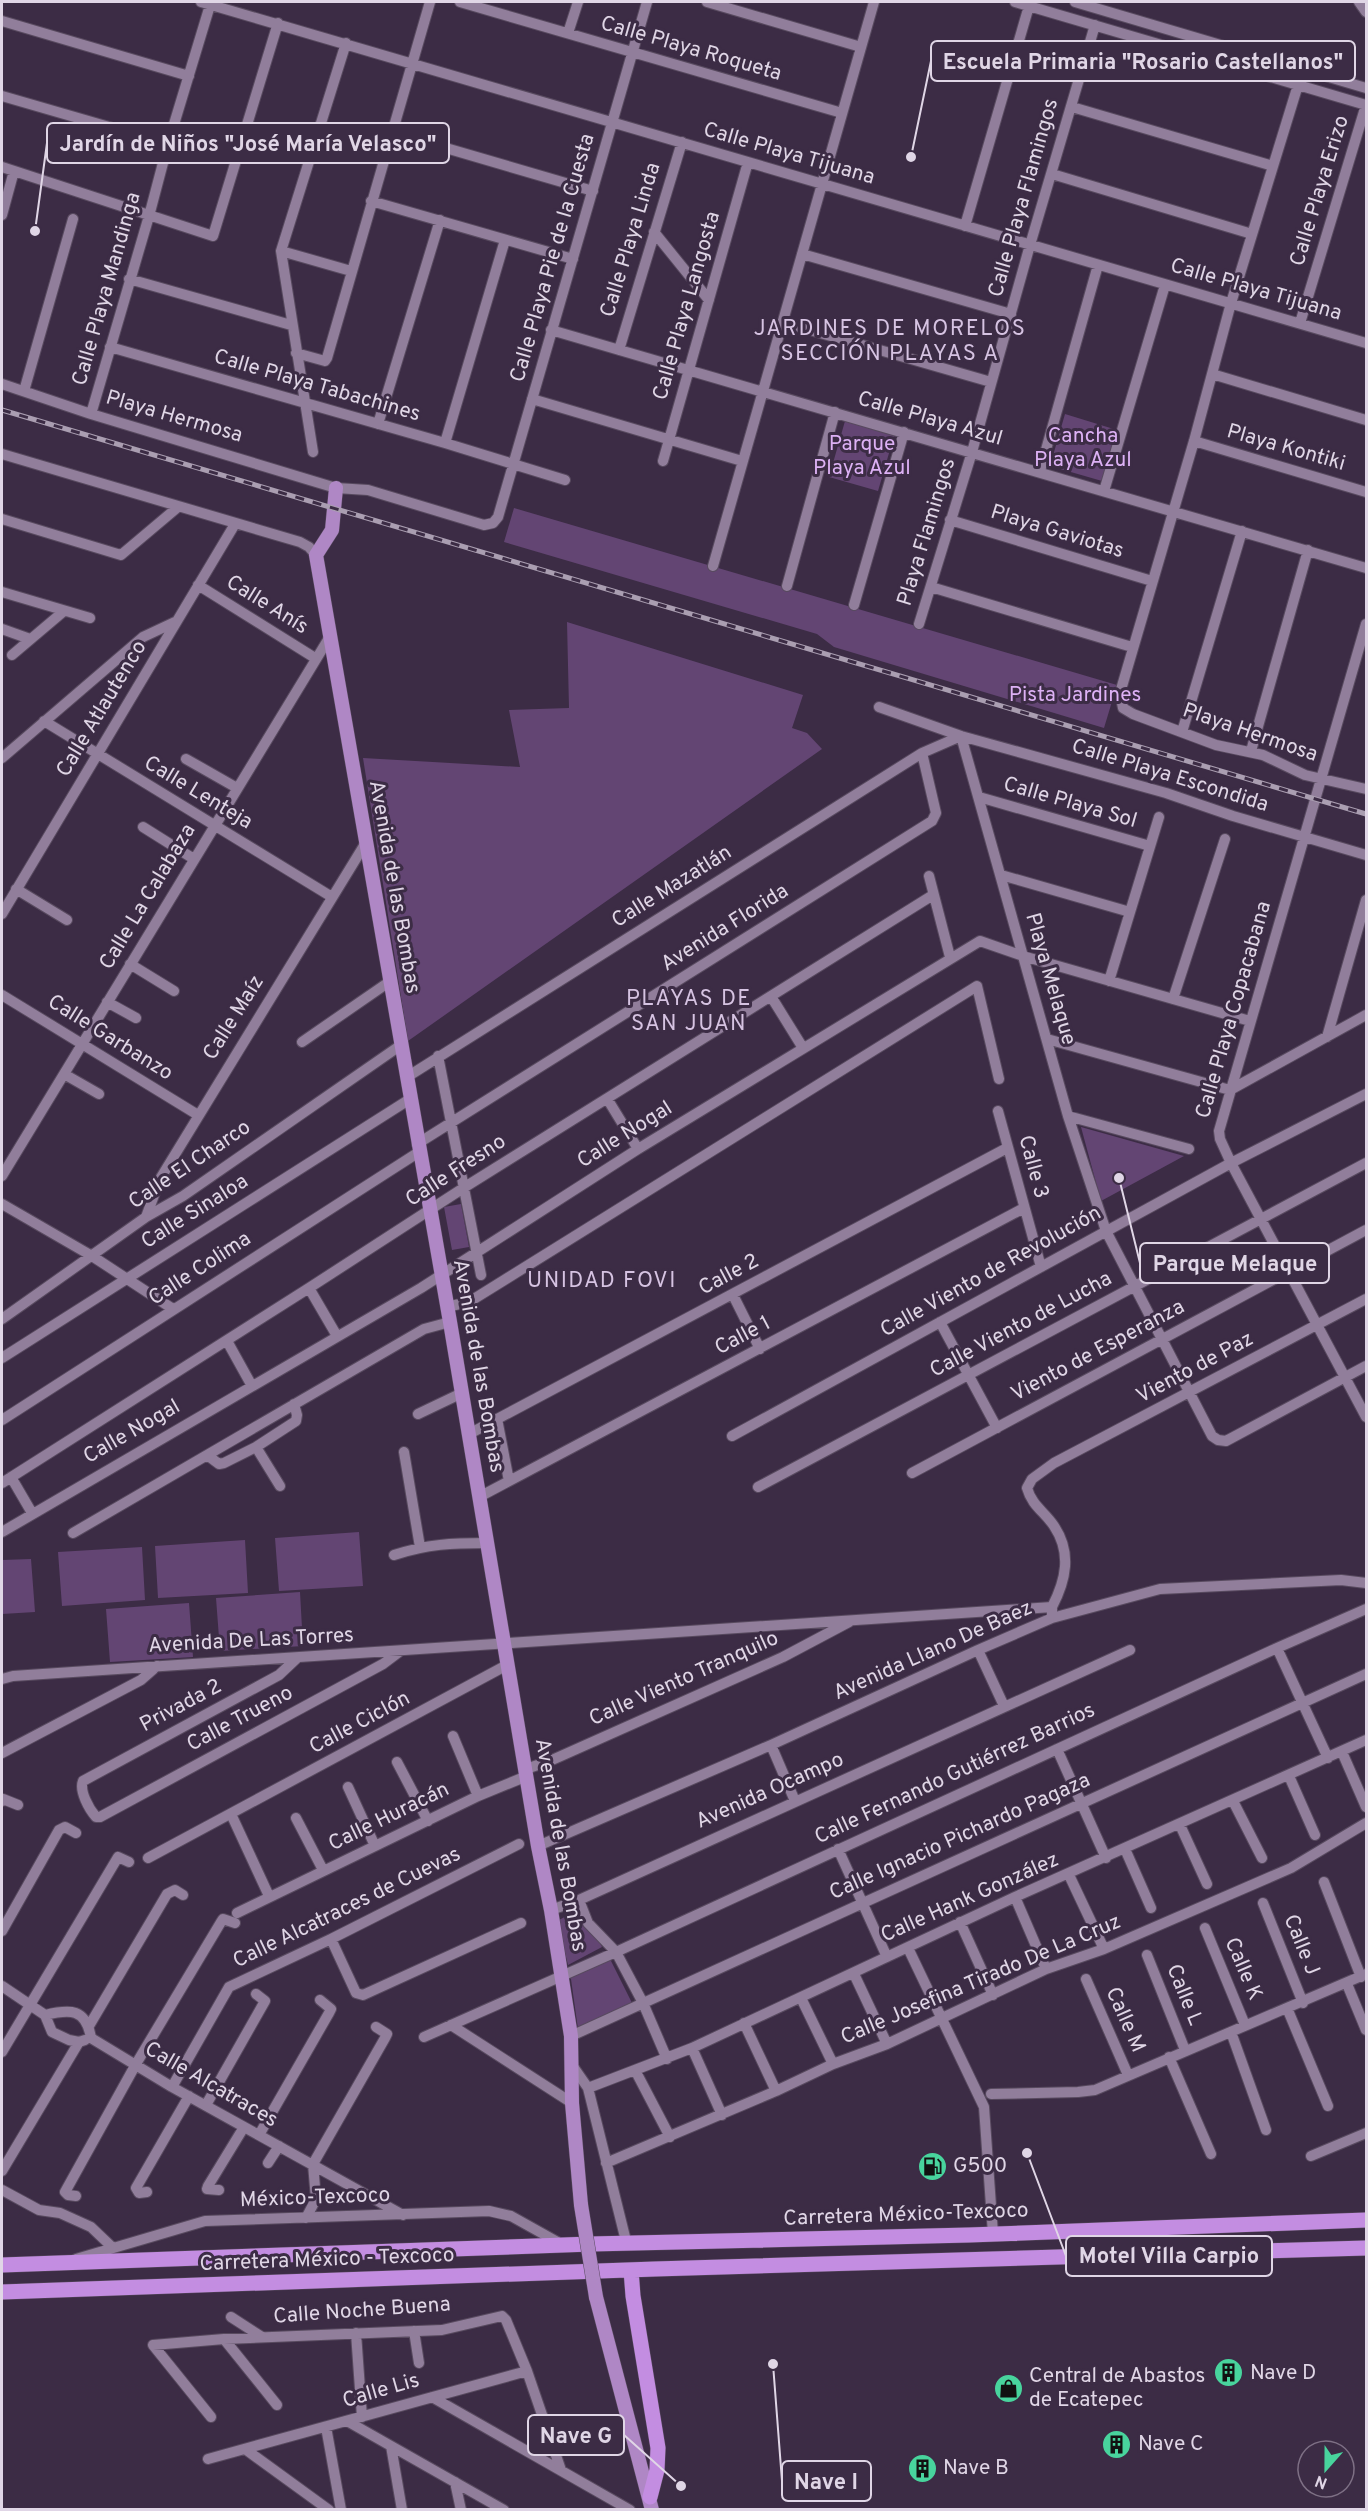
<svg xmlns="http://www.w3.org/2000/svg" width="1368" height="2511" font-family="Overpass,sans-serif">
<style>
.green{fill:#634573}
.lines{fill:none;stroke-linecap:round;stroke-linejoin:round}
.minor-casing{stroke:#584a5f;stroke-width:12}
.major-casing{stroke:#584a5f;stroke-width:15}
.highway-casing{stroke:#584a5f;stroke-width:16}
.minor{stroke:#917e9b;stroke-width:10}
.major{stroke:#af87c5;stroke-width:14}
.highway{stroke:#c38de1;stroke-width:15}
.rail-casing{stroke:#aa9eb1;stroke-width:5}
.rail{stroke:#3c2c45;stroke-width:3;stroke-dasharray:9;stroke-linecap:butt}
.major-bridge-casing{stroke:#584a5f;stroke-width:15;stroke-linecap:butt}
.major-bridge{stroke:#af87c5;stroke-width:14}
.labels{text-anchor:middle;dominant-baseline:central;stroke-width:6;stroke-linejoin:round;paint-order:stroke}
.street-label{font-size:21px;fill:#e0d6e6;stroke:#3c2c45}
.park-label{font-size:21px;fill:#ddb1f5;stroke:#3c2c45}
.poi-label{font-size:21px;fill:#e0d6e6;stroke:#3c2c45;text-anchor:start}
.neighbourhood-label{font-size:22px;letter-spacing:1.5px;fill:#d6c3e2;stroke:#3c2c45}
.leader{fill:none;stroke:#e0d6e6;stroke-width:2}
.callout-dot{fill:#e0d6e6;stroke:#3c2c45;stroke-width:2}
.callout{fill:#3c2c45;stroke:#e0d6e6;stroke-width:2}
.callout-label{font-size:22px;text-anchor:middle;font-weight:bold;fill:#e0d6e6}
</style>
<rect width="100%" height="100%" fill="#3c2c45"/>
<!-- green -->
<path class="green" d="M1065 414 1117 430 1102 481 1050 466Z
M845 421 894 436 878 491 829 477Z
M514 508 1117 685 1104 728 834 647 817 634 504 542Z
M567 622 803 695 792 728 807 733 822 749 408 1041 363 758 520 767 509 710 569 708Z
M1081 1127 1184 1156 1101 1201Z
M461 1204 469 1247 452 1250 444 1207Z
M359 1532 363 1586 279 1591 275 1538Z
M245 1540 248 1593 158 1598 155 1546Z
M142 1547 145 1600 62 1606 58 1552Z
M31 1559 35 1612 2 1614V1560Z
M300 1592 303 1646 220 1651 216 1598Z
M189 1603 193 1657 110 1662 106 1609Z
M582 1908 602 1947 568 1965 557 1921Z
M609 1957 633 2005 578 2029 570 1972Z"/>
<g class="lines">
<defs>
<path id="minor" d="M201 2 1366 343
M460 2 842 113
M707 2 861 47
M1015 2 1366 105
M1075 2 1366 88
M1359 2 1366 12
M2 21 189 76
M568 33 578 2
M1298 85 1231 303 1194 441 1120 693 1123 708 1133 714 1216 745 1263 755 1305 775 1366 789
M2 96 168 144
M1072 107 1273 166
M391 132 593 191
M2 167 213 236 278 23
M1052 174 1252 234
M371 201 573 259
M2 215 14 171
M965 226 1029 6
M654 232 709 300
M281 251 351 271
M802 254 1011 314
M129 279 291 325
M782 322 991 382
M1300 323 1366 105
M551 330 1366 568
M110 347 445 443 565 480
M619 350 682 142
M296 353 325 361 327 358 430 2
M1212 374 1366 420
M2 384 91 414 336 488 368 490 484 525 493 523 498 517 647 2
M24 391 73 219
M532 399 742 461
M91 414 149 216 168 144 211 2
M378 424 440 220
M1194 441 1366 492
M445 443 505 240
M313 452 281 251 346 43
M2 454 300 542 309 547 316 555
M663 461 748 162
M1040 471 1098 265
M1104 491 1165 285
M2 519 121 555 178 507
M950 520 1152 581
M713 566 874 2
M198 585 315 658
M787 586 835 412
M931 587 1132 647
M2 592 90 618
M854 605 904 432
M919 624 972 452 1030 245 1095 25
M1366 624 1219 1131 1220 1139 1231 1163 1366 1417
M2 629 30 639
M12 655 64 611
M879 707 961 736 1166 793 1233 816 1366 855
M44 721 332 897
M1182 732 1242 531
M961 736 1068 1116 1106 1231 1212 1436 1218 1440 1226 1441 1366 1366
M1251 751 1308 550
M2 758 143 637 175 622
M186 759 237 788
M979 797 1150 846
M143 827 194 859
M1001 875 1130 912
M929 876 950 957
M16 889 67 920
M2 914 235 524
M130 964 174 991
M1109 981 1159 817
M2 995 198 1115
M772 998 803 1048
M1173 999 1225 839
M107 1002 136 1018
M1327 1037 1366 900
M1047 1039 1230 1090 1366 1015
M302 1042 389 982
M438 1056 481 1275
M64 1074 99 1094
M407 1077 922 753 961 736
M608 1100 638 1149
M998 1111 1041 1267
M1068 1116 1189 1149
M417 1144 932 821 936 813 922 753
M2 1176 329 638
M2 1204 92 1256 173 1309
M146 1217 160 1179 365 844
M309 1288 337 1336
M733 1295 760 1349
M446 1307 469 1302 977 986 999 1079
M2 1319 146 1217 183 1196 401 1045
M940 1322 997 1428
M227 1341 252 1386
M2 1358 410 1099
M418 1414 462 1393
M497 1419 509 1481
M2 1420 419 1152
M469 1434 1007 1148
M732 1436 1231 1163 1366 1094
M256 1447 280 1486
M404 1452 420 1547
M207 1455 219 1464 224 1463 256 1447 296 1421 297 1415 294 1404
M912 1473 1366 1230
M11 1477 32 1513
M2 1483 309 1288 465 1187 933 895
M758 1487 1366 1163
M479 1497 1024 1208
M2 1532 421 1288 638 1149 980 941 1023 956 1250 1021
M73 1533 424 1329 450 1322
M394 1555C428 1544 452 1543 487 1543
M1052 1607C1066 1580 1072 1553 1054 1526 1045 1512 1032 1506 1027 1488L1032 1479 1054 1463 1366 1299
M1277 1648 1328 1758
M978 1650 1004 1706
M297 1658 279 1675 83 1781C79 1791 89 1809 96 1817H100L383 1664 399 1652
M2 1679 13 1676 1052 1607V1618
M453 1736 478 1796
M771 1745 795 1801
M1057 1749 1106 1858
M1342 1752 1366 1807
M2 1753 141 1680 157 1666
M397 1762 428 1821
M526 1769 552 1760 783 1657 849 1622
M1289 1776 1315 1835
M348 1787 375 1846
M2 1801 3 1799 18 1805
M1233 1801 1262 1858
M231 1814 269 1896
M296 1818 323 1870
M1180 1825 1207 1884
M538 1846 771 1745 978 1650 1052 1618 1160 1589 1341 1580 1366 1583
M838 1849 887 1957
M1125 1849 1151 1908
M148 1858 507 1665
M1069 1875 1104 1949
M1324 1882 1361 1977
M1015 1897 1046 1969
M579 1900 588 1923 616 1952 643 2003 667 2059
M1263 1903 1303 2003
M551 1910 579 1900 1130 1650
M237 1913 478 1796 527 1776
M960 1922 993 1995
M1205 1928 1245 2025
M2 1931 59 1830 65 1827 76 1833
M331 1939 356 1993 363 1995 521 1923
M908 1948 984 2107 993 2234
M1147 1955 1185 2050
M854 1974 887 2044
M1086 1979 1128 2075
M1347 1984 1366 2030
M2 1986 45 2015 52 2032 69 2040 79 2042 85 2040
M801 1998 833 2064
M1287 2008 1328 2106
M45 2015C70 2009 86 2008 91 2038L172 2087 403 2215
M744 2023 776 2091
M451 2025 572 2103
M89 2026 167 1894 175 1890 183 1895
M1231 2032 1266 2130
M571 2036 1366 1674
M424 2037 616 1952 1277 1648 1366 1609
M692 2048 722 2115
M2 2052 118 1857 129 1862
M1169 2057 1211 2154
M572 2065 588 2088 627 2245
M635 2070 670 2137
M172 2087 229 1987 331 1939 519 1844
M588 2088 692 2048 1015 1897 1366 1740
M991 2094 1078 2092 1095 2090 1366 1974
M206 2105 265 2001 256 1994
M259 2135 329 2013 331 2009 320 2000
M1311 2156 1366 2133
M268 2163 279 2146
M606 2163 776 2091 833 2064 887 2044 1046 1969 1104 1949 1291 1868 1366 1823
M313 2164 385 2038 387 2034 376 2027
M2 2171 79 2042
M2 2190 39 2210 60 2213 91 2227 112 2247
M219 2190 207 2189 208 2186 244 2127
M147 2192 139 2193 136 2188 189 2096
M76 2196 68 2195 65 2192 136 2064 221 1922 223 1919 235 1923
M306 2218 316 2199 313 2164
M76 2259 205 2221 489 2211 511 2216 563 2245
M231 2317 262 2337
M414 2331 419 2363
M356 2333 362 2417
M224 2339 277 2405
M432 2397 630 2510
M211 2417 153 2345 224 2339 442 2330 502 2316 506 2320 527 2371 561 2470
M347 2421 504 2510
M326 2427 341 2510
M391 2446 402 2510
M245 2449 329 2510
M208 2459 527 2371
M455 2482 461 2510"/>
<path id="major" d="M336 488 332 530 316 555 450 1322 538 1846 551 1910 571 2036 572 2103 581 2205
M596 2297 652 2510"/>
<path id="highway" d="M2 2265 591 2244 969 2235 1366 2220
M631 2270 633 2296 658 2448 657 2470 650 2497
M2 2292 655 2269 1366 2248"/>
</defs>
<!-- minor casing -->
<use href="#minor" class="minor-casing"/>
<!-- major casing -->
<use href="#major" class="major-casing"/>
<!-- highway casing -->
<use href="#highway" class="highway-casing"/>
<!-- minor -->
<use href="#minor" class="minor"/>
<!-- major -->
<use href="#major" class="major"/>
<!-- highway -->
<use href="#highway" class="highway"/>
<defs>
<path id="rail" d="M2 410 1366 814"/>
</defs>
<!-- rail casing -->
<use href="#rail" class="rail-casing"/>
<!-- rail -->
<use href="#rail" class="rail"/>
<defs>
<path id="major-bridge" d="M581 2205 596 2297"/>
</defs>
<!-- major-bridge casing -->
<use href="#major-bridge" class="major-bridge-casing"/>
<!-- major-bridge -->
<use href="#major-bridge" class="major-bridge"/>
</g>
<!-- icons -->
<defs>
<symbol id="fuel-disc" viewBox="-11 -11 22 22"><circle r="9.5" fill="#48d49d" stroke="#3c2c45"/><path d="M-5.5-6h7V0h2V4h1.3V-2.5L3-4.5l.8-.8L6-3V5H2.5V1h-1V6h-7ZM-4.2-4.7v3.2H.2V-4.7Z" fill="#111"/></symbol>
<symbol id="building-disc" viewBox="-11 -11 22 22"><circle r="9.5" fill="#48d49d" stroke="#3c2c45"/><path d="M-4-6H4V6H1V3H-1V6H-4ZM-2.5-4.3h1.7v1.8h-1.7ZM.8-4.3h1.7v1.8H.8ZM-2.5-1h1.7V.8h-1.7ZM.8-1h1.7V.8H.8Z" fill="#111"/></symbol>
<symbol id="shop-disc" viewBox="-11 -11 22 22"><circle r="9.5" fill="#48d49d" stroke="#3c2c45"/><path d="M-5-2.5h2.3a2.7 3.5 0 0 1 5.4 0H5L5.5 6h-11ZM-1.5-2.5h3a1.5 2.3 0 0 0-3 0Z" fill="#111"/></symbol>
</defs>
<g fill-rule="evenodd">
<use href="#fuel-disc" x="916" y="2150" width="33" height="33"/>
<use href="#building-disc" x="1212" y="2356" width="33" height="33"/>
<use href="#shop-disc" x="992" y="2372" width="33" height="33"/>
<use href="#building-disc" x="1100" y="2428" width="33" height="33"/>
<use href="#building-disc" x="906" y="2452" width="33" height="33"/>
</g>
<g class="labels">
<!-- street labels -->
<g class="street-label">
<text transform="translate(691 49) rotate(16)">Calle Playa Roqueta</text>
<text transform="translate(789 154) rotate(16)">Calle Playa Tijuana</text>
<text transform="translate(1320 191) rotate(-73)">Calle Playa Erizo</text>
<text transform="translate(1024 198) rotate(-74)">Calle Playa Flamingos</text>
<text transform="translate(631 240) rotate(-73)">Calle Playa Linda</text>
<text transform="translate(553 258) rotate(-74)">Calle Playa Pie de la Cuesta</text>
<text transform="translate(107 289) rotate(-74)">Calle Playa Mandinga</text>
<text transform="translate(1256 290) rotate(16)">Calle Playa Tijuana</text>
<text transform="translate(687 306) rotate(-74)">Calle Playa Langosta</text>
<text transform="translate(317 386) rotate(16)">Calle Playa Tabachines</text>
<text transform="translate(174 417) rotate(16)">Playa Hermosa</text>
<text transform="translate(930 419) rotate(16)">Calle Playa Azul</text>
<text transform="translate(1286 448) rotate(16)">Playa Kontiki</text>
<text transform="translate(927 532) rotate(-73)">Playa Flamingos</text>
<text transform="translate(1057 532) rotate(17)">Playa Gaviotas</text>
<text transform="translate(267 605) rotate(32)">Calle Anís</text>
<text transform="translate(102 709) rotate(-59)">Calle Atlautenco</text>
<text transform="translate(1250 733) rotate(19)">Playa Hermosa</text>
<text transform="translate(1170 776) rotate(17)">Calle Playa Escondida</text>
<text transform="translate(198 793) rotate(31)">Calle Lenteja</text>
<text transform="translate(1070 803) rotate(16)">Calle Playa Sol</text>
<text transform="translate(394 887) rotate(80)">Avenida de las Bombas</text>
<text transform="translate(672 887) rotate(-32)">Calle Mazatlán</text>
<text transform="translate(148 897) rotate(-59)">Calle La Calabaza</text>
<text transform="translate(725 928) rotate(-32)">Avenida Florida</text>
<text transform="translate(1050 979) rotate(74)">Playa Melaque</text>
<text transform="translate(1234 1010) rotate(-74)">Calle Playa Copacabana</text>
<text transform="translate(234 1018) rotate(-58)">Calle Maíz</text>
<text transform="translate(110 1038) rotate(32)">Calle Garbanzo</text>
<text transform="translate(625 1135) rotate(-32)">Calle Nogal</text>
<text transform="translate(190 1165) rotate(-34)">Calle El Charco</text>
<text transform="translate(1033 1167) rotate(75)">Calle 3</text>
<text transform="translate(456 1171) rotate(-33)">Calle Fresno</text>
<text transform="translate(195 1212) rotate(-32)">Calle Sinaloa</text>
<text transform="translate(200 1269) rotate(-33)">Calle Colima</text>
<text transform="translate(991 1272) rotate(-29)">Calle Viento de Revolución</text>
<text transform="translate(729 1275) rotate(-28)">Calle 2</text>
<text transform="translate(1021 1325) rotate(-28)">Calle Viento de Lucha</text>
<text transform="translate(743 1336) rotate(-28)">Calle 1</text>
<text transform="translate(1098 1351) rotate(-28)">Viento de Esperanza</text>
<text transform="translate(478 1366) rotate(80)">Avenida de las Bombas</text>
<text transform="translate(1195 1368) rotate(-28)">Viento de Paz</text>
<text transform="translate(132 1432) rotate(-30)">Calle Nogal</text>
<text transform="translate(251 1641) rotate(-3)">Avenida De Las Torres</text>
<text transform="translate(933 1651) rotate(-24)">Avenida Llano De Baez</text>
<text transform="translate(684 1679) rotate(-24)">Calle Viento Tranquilo</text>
<text transform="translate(181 1706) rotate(-28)">Privada 2</text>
<text transform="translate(240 1719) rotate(-28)">Calle Trueno</text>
<text transform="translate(360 1723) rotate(-28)">Calle Ciclón</text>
<text transform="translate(955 1774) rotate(-25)">Calle Fernando Gutiérrez Barrios</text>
<text transform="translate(770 1791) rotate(-24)">Avenida Ocampo</text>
<text transform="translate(389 1817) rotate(-26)">Calle Huracán</text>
<text transform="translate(960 1837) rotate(-24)">Calle Ignacio Pichardo Pagaza</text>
<text transform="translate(560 1845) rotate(80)">Avenida de las Bombas</text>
<text transform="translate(970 1898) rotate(-24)">Calle Hank González</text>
<text transform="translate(347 1908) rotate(-26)">Calle Alcatraces de Cuevas</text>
<text transform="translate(1301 1945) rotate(68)">Calle J</text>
<text transform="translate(1243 1969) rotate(67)">Calle K</text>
<text transform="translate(981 1980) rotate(-23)">Calle Josefina Tirado De La Cruz</text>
<text transform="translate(1184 1995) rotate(68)">Calle L</text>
<text transform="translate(1125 2020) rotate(66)">Calle M</text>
<text transform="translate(211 2085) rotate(30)">Calle Alcatraces</text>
<text transform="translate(315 2198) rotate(-2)">México-Texcoco</text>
<text transform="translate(906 2215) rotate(-2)">Carretera México-Texcoco</text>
<text transform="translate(327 2260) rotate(-2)">Carretera México - Texcoco</text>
<text transform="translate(362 2311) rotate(-4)">Calle Noche Buena</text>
<text transform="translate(381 2391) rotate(-16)">Calle Lis</text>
</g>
<!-- park labels -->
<g class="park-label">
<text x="1083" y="436">Cancha<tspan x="1083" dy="24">Playa Azul</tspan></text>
<text x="862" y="444">Parque<tspan x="862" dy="24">Playa Azul</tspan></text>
<text x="1075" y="695">Pista Jardines</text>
</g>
<!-- poi labels -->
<g class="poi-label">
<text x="953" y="2166">G500</text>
<text x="1250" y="2373">Nave D</text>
<text x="1029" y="2376">Central de Abastos<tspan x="1029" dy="24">de Ecatepec</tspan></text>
<text x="1138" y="2444">Nave C</text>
<text x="943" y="2468">Nave B</text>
</g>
<!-- neighbourhood labels -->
<g class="neighbourhood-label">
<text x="890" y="329">JARDINES DE MORELOS<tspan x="890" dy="25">SECCIÓN PLAYAS A</tspan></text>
<text x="689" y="999">PLAYAS DE<tspan x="689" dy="25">SAN JUAN</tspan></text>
<text x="602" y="1281">UNIDAD FOVI</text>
</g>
</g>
<!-- callouts -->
<path class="leader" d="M911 157L931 61M35 231L47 143M1119 1178L1140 1263M1027 2153L1066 2256M681 2486L624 2435M773 2364L782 2481"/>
<g class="callout-dot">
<circle cx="911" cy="157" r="6"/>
<circle cx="35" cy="231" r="6"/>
<circle cx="1119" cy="1178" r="6"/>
<circle cx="1027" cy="2153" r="6"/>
<circle cx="681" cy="2486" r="6"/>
<circle cx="773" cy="2364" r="6"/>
</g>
<g class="callout">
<rect x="931" y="41" width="424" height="40" rx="6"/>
<rect x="47" y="123" width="402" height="40" rx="6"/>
<rect x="1140" y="1243" width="189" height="40" rx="6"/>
<rect x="1066" y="2236" width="206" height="40" rx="6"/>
<rect x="528" y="2415" width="96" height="40" rx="6"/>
<rect x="782" y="2461" width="89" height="40" rx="6"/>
</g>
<g class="callout-label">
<text x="1143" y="69">Escuela Primaria "Rosario Castellanos"</text>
<text x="248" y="151">Jardín de Niños "José María Velasco"</text>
<text x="1235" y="1271">Parque Melaque</text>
<text x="1169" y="2263">Motel Villa Carpio</text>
<text x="576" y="2443">Nave G</text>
<text x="826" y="2489">Nave I</text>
</g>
<!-- border -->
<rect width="1368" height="2511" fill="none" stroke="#e0d6e6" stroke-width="6"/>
<!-- north arrow -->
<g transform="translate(1326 2469) rotate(201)"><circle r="28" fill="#3c2c45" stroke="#7e7085" stroke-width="1.5"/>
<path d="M0-4.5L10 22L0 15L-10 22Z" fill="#48d49d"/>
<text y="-9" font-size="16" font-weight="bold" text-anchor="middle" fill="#e0d6e6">N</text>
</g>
</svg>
